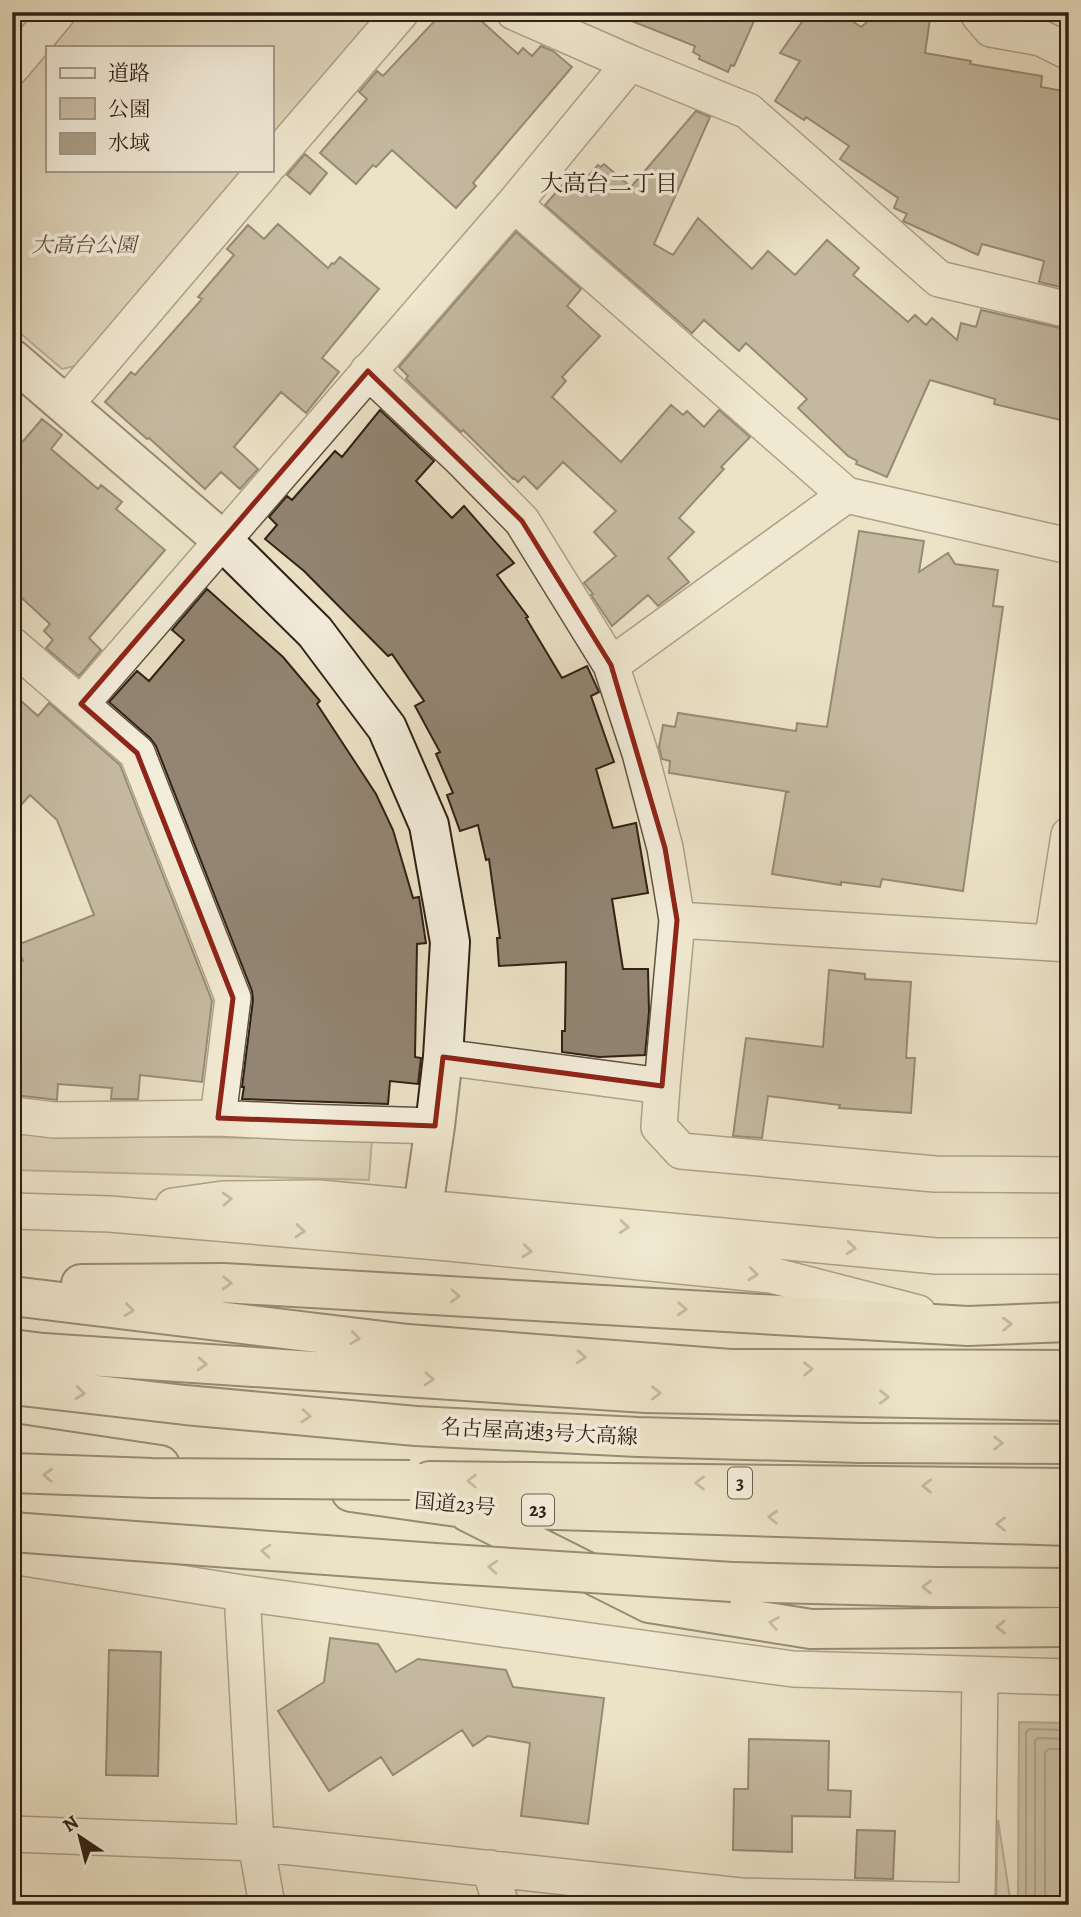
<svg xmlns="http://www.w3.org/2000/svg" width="1081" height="1917" font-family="Alegreya,'Noto Serif JP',serif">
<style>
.green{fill:#ccc2a9;stroke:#7e715f;stroke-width:2}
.water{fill:#aca18a;stroke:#7a6d5b;stroke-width:2}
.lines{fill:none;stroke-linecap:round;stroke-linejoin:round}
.shore{stroke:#6e6050;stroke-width:2}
.building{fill:#928572;stroke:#302015;stroke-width:2}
.street-casing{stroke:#5f5142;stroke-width:38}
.secondary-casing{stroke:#302015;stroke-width:42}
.highway-casing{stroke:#302015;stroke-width:42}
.street{stroke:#f3eddb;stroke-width:35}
.secondary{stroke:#f3eddb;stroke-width:38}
.highway{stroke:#ece3c7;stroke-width:38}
.highway-bridge-casing{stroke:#302015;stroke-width:42;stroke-linecap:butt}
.highway-bridge{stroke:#ece3c7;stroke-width:38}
.oneway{stroke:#9b9182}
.oneway2{stroke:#978b77}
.marked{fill:none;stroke:#8f2418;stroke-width:5;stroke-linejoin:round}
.labels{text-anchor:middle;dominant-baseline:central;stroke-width:7;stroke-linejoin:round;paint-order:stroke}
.shield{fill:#f3eddb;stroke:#6a5e50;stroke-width:2}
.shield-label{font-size:19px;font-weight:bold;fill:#302015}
.park-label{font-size:21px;font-style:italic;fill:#5f5141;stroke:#f3eddb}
.street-label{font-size:21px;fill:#302015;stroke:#f3eddb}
.neighbourhood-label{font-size:23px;fill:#302015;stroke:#f3eddb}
</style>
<rect width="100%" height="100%" fill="#ece3c7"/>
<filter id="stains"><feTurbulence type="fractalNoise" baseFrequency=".00286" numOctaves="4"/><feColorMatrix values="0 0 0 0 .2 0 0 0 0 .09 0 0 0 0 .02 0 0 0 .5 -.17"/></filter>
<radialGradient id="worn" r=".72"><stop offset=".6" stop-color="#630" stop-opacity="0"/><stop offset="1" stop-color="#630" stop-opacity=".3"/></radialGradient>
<!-- green -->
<path class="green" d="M81 12H382L271 140V47H52Z
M47 53V170H245L75 366 62 369 12 326V94Z
M12 1134 372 1140 369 1180 12 1170Z
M998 1820 1011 1905H996Z"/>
<!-- water -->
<path class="water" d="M1019 1722 1069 1723V1905H1020L1018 1901Z"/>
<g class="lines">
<!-- shore -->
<path class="shore" d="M1026 1905V1732L1029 1729 1069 1730
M1035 1905V1741L1038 1738 1069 1739
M1045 1905V1752L1049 1749H1069"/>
</g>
<!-- building -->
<path class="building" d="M443 12H467L476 20 478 18 518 54 523 48 532 56 541 46 553 51 572 67 473 183 476 186 456 208 392 150 376 167 373 165 356 184 320 153 367 99 359 92 377 71 383 76Z
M614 12H758L734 66 731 65 728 72 699 59 700 56 693 52 695 46 614 14Z
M809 12H839L861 27 879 12H931L925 53 971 61 970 64 1042 76 1041 87 1069 92V289L1039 282 1044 261 982 244 978 255 905 222 903 221 907 214 894 208 898 198 840 159 849 146 806 117 804 120 775 101 800 61 780 53Z
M696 111 710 117 654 244 673 255 698 218 752 269 768 251 795 275 827 240 859 268 853 275 908 322 915 315 926 325 932 318 957 340 961 323 976 327 981 310 1069 330V422L994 404 995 399 930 380 887 477 856 464 857 461 848 456 798 408 807 399 746 343 739 351 704 320 692 333 545 205 566 181 576 190 598 165 601 167 604 164 631 187Z
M305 154 327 173 310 194 287 175Z
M278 224 328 268 332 263 334 264 340 257 379 289 322 358 339 372 306 413 281 392 234 447 258 469 240 489 221 472 205 489 149 438 147 439 105 402 131 372 135 375 202 299 198 297 234 255 227 249 248 225 264 239Z
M516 232 581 289 567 306 600 336 562 377 566 381 552 397 621 462 671 405 683 415 687 411 704 427 719 410 750 437 721 467 724 469 679 518 694 532 668 558 689 582 658 606 648 595 612 626 591 595 593 594 584 583 616 556 594 532 616 511 563 462 537 489 524 476 518 482 514 478 513 479 463 430 461 432 406 379 408 376 399 367Z
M380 410 434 461 416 481 452 518 464 506 514 563 497 575 528 617 526 618 562 678 587 666 599 692 591 696 614 762 596 769 613 828 636 823 648 893 612 899 623 969H648L649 1012 645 1055 599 1057 562 1052V1031H565L566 962 499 966 497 938H500L489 859 486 860 478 825 460 831 447 795 453 793 436 754 440 752 415 706 424 701 392 654 388 656 304 571 265 539 277 525 269 517 287 496 292 500 335 451 342 457Z
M42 419 62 435 51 449 98 489 101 485 122 502 116 509 165 550 89 638 101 650 79 676 46 648 53 640 44 631 50 624 12 589V454Z
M859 531 924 541 919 572 948 553 955 564 998 570 993 606 1003 607 963 891 882 879 880 887 841 882V885L772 874 786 792H790L669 773 670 761 662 759 659 747 663 725 675 727 678 713 796 731 797 723 827 727Z
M207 589 283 657 320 701 317 704 376 794 393 830 413 898 419 897 426 943 417 944 415 1057 421 1058 418 1084 390 1081 388 1104 242 1099 244 1087H242L253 1000 252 991 156 746 150 738 109 702 137 671 149 681 184 640 172 630Z
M12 693 38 716 49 703 120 765 212 1001 202 1082 140 1075 138 1099H111L112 1088 58 1084 57 1100 14 1095 12 1093 16 1007 12 994V965L23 961 17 945 94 915 57 820 30 795 12 815Z
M829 970 865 974V979L911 982 906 1058H915L911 1113 839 1108 840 1105 768 1096 762 1138 733 1136 746 1038 823 1047Z
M330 1638 378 1644 396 1672 418 1659 506 1670 513 1687 604 1698 588 1824 521 1816 530 1743 488 1736 473 1746 462 1730 393 1775 381 1757 329 1791 278 1711 324 1682Z
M109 1650 161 1652 158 1776 106 1775Z
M749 1739 829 1741 828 1790 851 1791 850 1817 792 1816V1852L733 1850 734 1789H748Z
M857 1830 895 1831 893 1879 855 1878Z"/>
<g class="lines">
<defs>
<path id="street" d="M514 12 630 63 748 111 939 279 1069 310
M979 12V15L991 29 1041 38 1069 52
M12 67 58 12
M271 163 401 12
M514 204 846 495 1069 546
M368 371 460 458 522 521 611 665 640 753 665 848 677 920 662 1086 659 1127 681 1151 935 1174 1069 1175
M65 405 265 170
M12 645 137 753 233 998 218 1118
M611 665 846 495
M81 704 514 204 630 63
M677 920 1069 944
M1052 943 1069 835
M443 1057 662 1086
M12 1115 54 1120 218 1118 298 1122 435 1126
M173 1206 223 1199 319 1198 936 1256H1069
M12 1211 110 1214 449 1243 771 1275 918 1313
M12 1556 242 1593 793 1669 1069 1677
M242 1593 256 1843 267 1905
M12 1834 256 1843 740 1896 976 1901
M490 1868 501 1905
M977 1905 980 1676"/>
<path id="secondary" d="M12 359 222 540 315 632 387 728 429 825 450 942 443 1057 435 1126 423 1208"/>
<path id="highway" d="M81 1284 223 1283 968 1326 1069 1322
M12 1296 408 1344 730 1369 1069 1370
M12 1349 43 1353 646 1393 1069 1401
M12 1385 185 1405 416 1426 638 1437 861 1443 1069 1444
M12 1443 160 1465
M430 1481 1069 1488
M351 1492 457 1507 1069 1526
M468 1512 649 1603 811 1629 1069 1627
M732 1582 935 1587 1069 1588"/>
</defs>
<!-- street casing -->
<use href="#street" class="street-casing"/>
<!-- secondary casing -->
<use href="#secondary" class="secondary-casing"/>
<!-- highway casing -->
<use href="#highway" class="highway-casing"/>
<!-- street -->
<use href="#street" class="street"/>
<!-- secondary -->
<use href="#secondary" class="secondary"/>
<!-- highway -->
<use href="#highway" class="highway"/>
<defs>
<path id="highway-bridge" d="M12 1473 152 1478 410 1480
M12 1532 435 1563 732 1582"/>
</defs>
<!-- highway-bridge casing -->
<use href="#highway-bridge" class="highway-bridge-casing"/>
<!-- highway-bridge -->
<use href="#highway-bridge" class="highway-bridge"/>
</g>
<!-- one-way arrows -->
<defs><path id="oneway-chevron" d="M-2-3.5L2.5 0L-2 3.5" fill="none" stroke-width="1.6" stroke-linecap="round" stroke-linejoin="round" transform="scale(1.75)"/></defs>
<g class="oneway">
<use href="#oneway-chevron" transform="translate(227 1199) rotate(-3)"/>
<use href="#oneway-chevron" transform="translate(624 1227) rotate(5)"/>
<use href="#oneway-chevron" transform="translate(300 1231) rotate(5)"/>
<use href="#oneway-chevron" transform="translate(851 1248) rotate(5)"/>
<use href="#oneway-chevron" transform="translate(527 1251) rotate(6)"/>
<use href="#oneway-chevron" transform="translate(753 1274) rotate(6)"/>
</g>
<g class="oneway2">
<use href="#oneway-chevron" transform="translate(227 1283) rotate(2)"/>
<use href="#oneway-chevron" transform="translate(455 1296) rotate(3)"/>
<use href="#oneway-chevron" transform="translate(682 1309) rotate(3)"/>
<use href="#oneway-chevron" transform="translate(129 1310) rotate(7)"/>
<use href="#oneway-chevron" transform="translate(1007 1324) rotate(-2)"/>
<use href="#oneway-chevron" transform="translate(355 1338) rotate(7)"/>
<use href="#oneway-chevron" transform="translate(581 1357) rotate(4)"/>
<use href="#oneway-chevron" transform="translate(202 1364) rotate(4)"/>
<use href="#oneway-chevron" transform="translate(808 1369)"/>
<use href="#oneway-chevron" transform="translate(429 1379) rotate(4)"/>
<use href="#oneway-chevron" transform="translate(80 1393) rotate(6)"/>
<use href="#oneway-chevron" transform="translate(656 1393) rotate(1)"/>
<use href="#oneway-chevron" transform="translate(884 1397) rotate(1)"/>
<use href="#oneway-chevron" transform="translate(306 1416) rotate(5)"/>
<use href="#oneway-chevron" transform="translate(998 1443)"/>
<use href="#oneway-chevron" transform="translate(48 1475) rotate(-178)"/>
<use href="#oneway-chevron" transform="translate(472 1481) rotate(-180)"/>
<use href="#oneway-chevron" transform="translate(700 1483) rotate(-179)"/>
<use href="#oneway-chevron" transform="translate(927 1486) rotate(-179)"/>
<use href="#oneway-chevron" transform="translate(773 1517) rotate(-178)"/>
<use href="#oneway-chevron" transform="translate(1001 1524) rotate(-178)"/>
<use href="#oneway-chevron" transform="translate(266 1551) rotate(-176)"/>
<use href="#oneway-chevron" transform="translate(493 1567) rotate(-176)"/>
<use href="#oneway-chevron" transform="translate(927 1587) rotate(-179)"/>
<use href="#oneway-chevron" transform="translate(774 1623) rotate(-171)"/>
<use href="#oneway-chevron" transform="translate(1001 1627) rotate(179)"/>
</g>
<!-- marked area -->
<path d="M0 0H1081V1917H0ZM368 371 522 521 611 665 665 848 677 920 662 1086 443 1057 435 1126 218 1118 233 998 137 753 81 704Z" fill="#ece3c7" fill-opacity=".55" fill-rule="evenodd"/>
<path class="marked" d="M368 371 522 521 611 665 665 848 677 920 662 1086 443 1057 435 1126 218 1118 233 998 137 753 81 704Z"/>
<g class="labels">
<!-- shield labels -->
<g class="shield">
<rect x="728" y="1467.5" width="24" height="31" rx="5"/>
<rect x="522" y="1494.5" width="32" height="31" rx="5"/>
</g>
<g class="shield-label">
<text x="740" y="1483">3</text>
<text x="538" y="1510">23</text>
</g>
<!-- park labels -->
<g class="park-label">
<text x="84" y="245">大高台公園</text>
</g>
<!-- street labels -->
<g class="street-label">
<text transform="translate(539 1432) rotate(3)">名古屋高速3号大高線</text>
<text transform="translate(455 1504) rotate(5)">国道23号</text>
</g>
<!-- neighbourhood labels -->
<g class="neighbourhood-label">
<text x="609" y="183">大高台二丁目</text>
</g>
</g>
<!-- margin -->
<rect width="1081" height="1917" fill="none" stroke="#ece3c7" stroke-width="42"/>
<rect x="14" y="14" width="1053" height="1889" fill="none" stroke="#302015" stroke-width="3.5"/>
<rect x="21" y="21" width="1039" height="1875" fill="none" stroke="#302015" stroke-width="2"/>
<!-- legend -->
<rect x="46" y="46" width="228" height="126" fill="#f3eddb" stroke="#a59b8c" stroke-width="2"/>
<rect x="60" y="68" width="35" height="10" fill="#f3eddb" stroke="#a59b8c" stroke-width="2"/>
<text x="108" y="80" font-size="21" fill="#302015">道路</text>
<rect x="60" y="98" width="35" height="21" fill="#ccc2a9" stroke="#a59b8c" stroke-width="2"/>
<text x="108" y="116" font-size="21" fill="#302015">公園</text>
<rect x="60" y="133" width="35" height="21" fill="#aca18a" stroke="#a59b8c" stroke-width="2"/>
<text x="108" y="150" font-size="21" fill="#302015">水域</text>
<!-- north arrow -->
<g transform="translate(80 1837) rotate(325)" stroke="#f3eddb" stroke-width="5" paint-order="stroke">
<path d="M0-5L12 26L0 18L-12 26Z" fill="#302015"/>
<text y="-10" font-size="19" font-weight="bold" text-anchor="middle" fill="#302015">N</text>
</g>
<rect width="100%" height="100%" filter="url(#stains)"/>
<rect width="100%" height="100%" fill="url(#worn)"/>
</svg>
